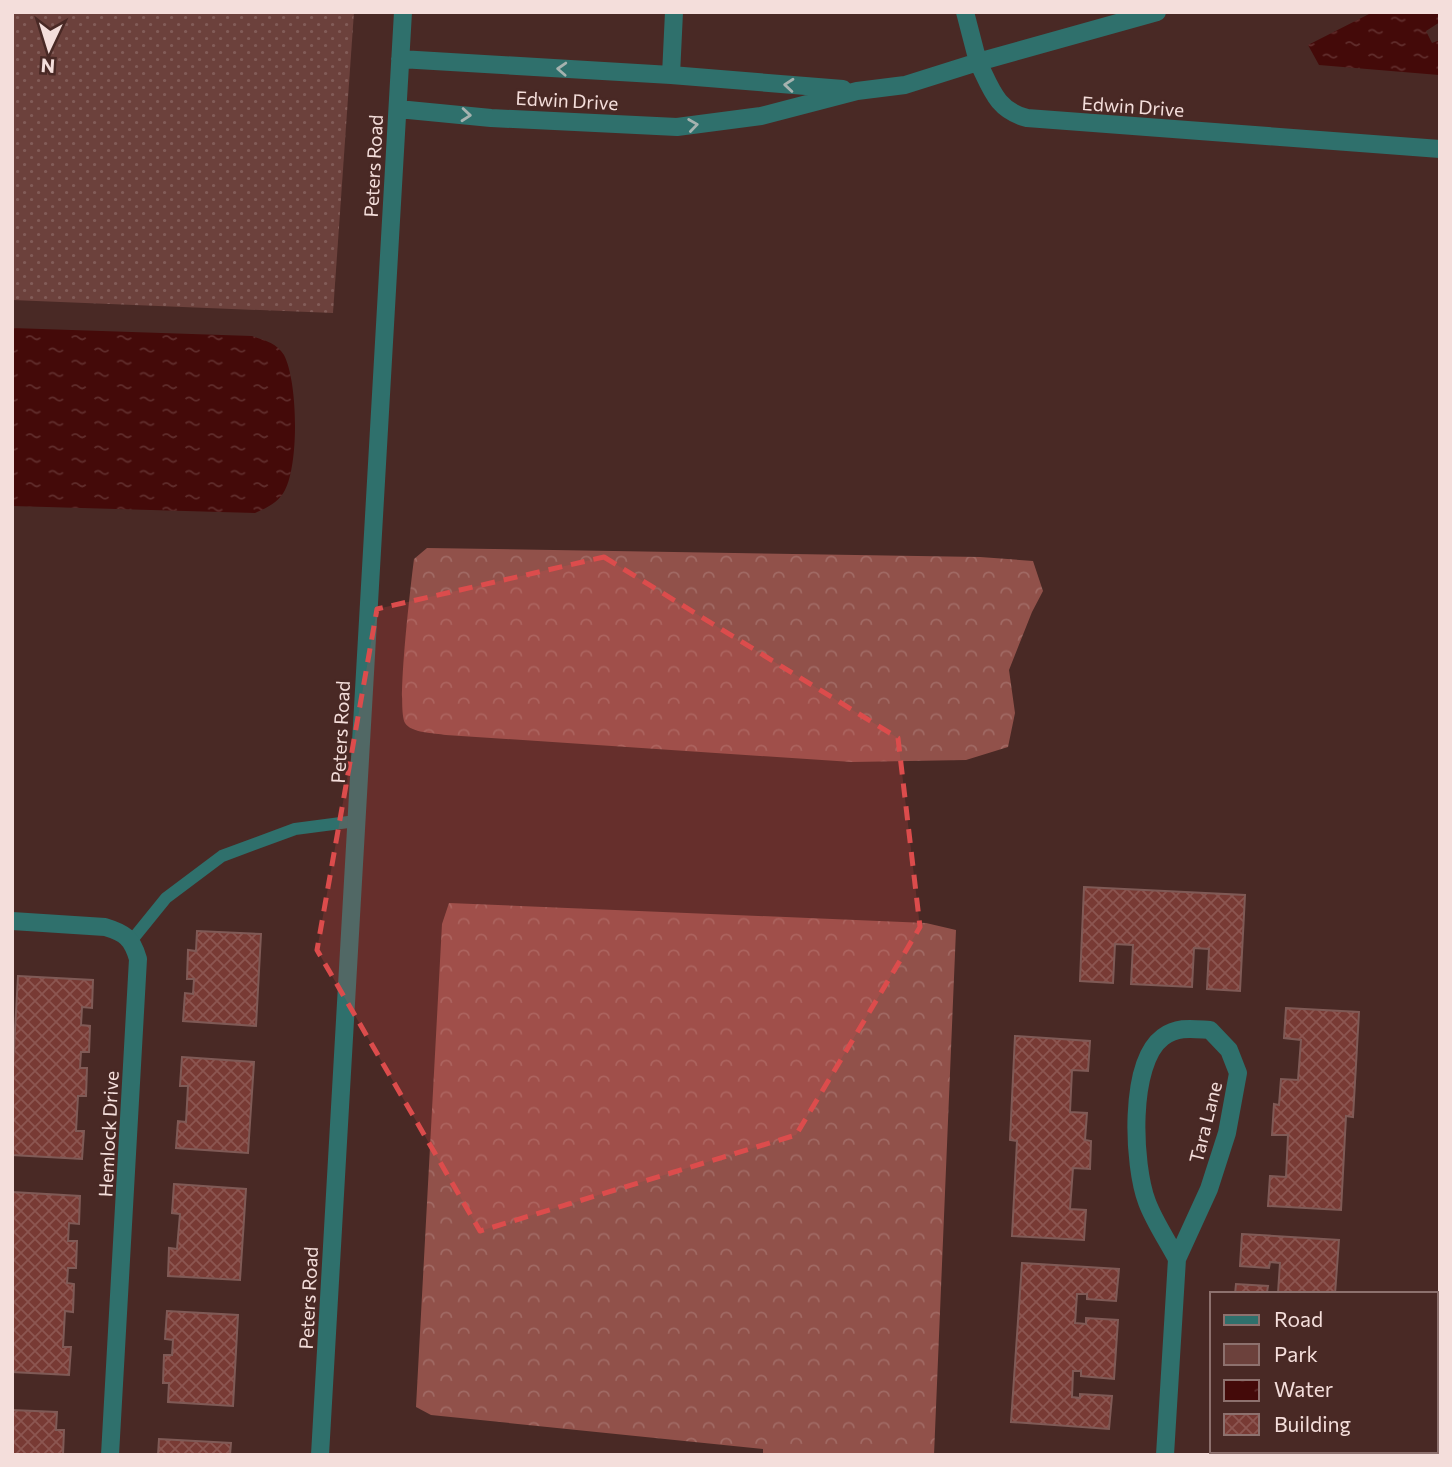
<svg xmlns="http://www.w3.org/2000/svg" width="1452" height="1467" font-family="Commissioner,sans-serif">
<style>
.green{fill:url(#green-dots)}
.forest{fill:url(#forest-crowns)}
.water{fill:url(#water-ripples)}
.building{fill:url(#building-cross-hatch);stroke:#7f5a56;stroke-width:2}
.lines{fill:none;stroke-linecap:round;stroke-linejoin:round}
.lane{stroke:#2f706c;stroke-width:12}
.street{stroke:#2f706c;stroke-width:18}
.oneway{stroke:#a5b2af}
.marked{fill:#dc4c4c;fill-opacity:0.2;stroke:#dc4c4c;stroke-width:5;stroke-dasharray:14 9;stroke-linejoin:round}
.labels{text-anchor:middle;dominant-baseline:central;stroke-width:5;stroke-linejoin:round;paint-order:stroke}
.street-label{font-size:19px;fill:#f4dedb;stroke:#492925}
</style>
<defs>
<pattern id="green-dots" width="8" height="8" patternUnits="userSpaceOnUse" patternTransform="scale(1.75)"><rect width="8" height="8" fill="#6c413c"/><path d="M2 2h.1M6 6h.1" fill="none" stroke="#825c58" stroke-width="1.8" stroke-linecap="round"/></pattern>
<pattern id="forest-crowns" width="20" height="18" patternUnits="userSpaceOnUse" patternTransform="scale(1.75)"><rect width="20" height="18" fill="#91514a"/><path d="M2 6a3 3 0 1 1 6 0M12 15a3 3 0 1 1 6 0" fill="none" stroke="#a16a64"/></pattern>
<pattern id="water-ripples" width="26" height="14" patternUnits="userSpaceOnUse" patternTransform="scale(1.75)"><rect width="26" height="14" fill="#440a09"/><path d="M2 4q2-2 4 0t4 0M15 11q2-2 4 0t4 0" fill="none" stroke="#602d2c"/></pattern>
<pattern id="building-cross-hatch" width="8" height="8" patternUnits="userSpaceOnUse" patternTransform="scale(1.75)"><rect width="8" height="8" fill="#783a34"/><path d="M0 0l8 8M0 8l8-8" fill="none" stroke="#8c5651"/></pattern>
</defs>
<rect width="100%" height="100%" fill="#492925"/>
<!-- green -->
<path class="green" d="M12 12H354L333 313 12 300Z"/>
<!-- forest -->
<path class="forest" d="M427 548 980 557 1033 561 1043 591 1032 612 1009 670 1015 713 1008 747 966 760 852 762 446 735C434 733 411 733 405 723 396 709 411 583 414 559Z
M449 903 926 923 956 930 934 1455H763V1449L431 1415 416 1407 442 924Z"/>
<!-- water -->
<path class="water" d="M1373 12H1439L1440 22 1426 31 1432 43 1440 40 1439 75 1319 65 1308 45Z
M12 328 252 336C264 340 277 343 284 355 298 382 299 464 285 490 279 502 267 508 255 513L12 506Z"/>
<!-- building -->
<path class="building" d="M1084 887 1245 895 1240 991 1207 989 1209 949 1194 948 1192 987 1131 984 1133 945 1115 944 1113 983 1080 981Z
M197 931 261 934 256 1026 183 1021 185 993 193 994 194 979H187L188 950 196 951Z
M18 976 93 980 92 1008 82 1007 81 1025 90 1026 89 1052H81L80 1068H87L86 1096H78L76 1131H84L82 1159 12 1155V1084Z
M1286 1008 1359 1012 1353 1117 1346 1116 1341 1210 1268 1206 1270 1176 1286 1177 1288 1135H1272L1274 1104 1279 1105 1281 1079 1298 1080 1301 1040 1284 1038Z
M1015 1036 1090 1041 1088 1071 1072 1070 1070 1112 1087 1113 1085 1140 1091 1141 1090 1169 1073 1168 1070 1209 1086 1210 1084 1240 1012 1236 1017 1141 1010 1140Z
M182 1057 254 1062 248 1153 176 1148 178 1121 186 1122 188 1086H180Z
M174 1184 246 1189 240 1280 168 1276 169 1248 177 1249 180 1214 172 1213Z
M12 1192 80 1196 79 1224 69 1223 68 1241H77L76 1268H68L67 1283 74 1284 73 1312 65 1311 63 1347H71L69 1375 12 1372Z
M1242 1234 1339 1240 1335 1294H1235L1236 1284 1268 1286 1267 1292 1278 1293 1280 1263 1270 1262 1269 1268 1240 1266Z
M1022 1263 1119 1269 1116 1301 1087 1299V1294H1077L1075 1323 1086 1324V1318L1118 1320 1114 1379 1081 1376V1371H1073L1072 1397 1080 1398V1394L1112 1396 1109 1429 1011 1422Z
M167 1311 238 1315 233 1406 168 1402 169 1383H163L164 1355H172L173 1340 165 1339Z
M12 1410 57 1412 56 1430H64L63 1455H12Z
M159 1439 231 1443 230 1455H158Z
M1264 1451H1322L1321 1455H1264Z"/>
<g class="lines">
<!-- lane -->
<path class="lane" d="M132 940 166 898 222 856 295 829 356 821"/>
<!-- street -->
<path class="street" d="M965 12 978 62 1157 12
M400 59 671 75 843 89
M671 75 674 12
M398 109 491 118 677 127 761 116 857 91 905 85 978 62C991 88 996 110 1027 118L1440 149
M12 921 105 927C125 933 132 938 138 959L110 1455
M320 1455 403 12
M1165 1455 1177 1259 1209 1189 1227 1133 1238 1073 1229 1050 1210 1030C1193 1029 1178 1026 1163 1037 1128 1063 1133 1165 1147 1202 1154 1221 1167 1240 1177 1259"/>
</g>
<!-- one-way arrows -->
<defs><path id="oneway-chevron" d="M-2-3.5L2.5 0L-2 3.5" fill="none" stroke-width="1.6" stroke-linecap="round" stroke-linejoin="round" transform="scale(1.75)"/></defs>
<g class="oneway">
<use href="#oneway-chevron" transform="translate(562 69) rotate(-177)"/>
<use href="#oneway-chevron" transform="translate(789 85) rotate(-175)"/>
<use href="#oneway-chevron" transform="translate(466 115) rotate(5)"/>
<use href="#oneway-chevron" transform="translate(693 125) rotate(-8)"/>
</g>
<!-- marked area -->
<path class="marked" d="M604 557 898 738 920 927 796 1135 480 1231 317 950 377 609Z"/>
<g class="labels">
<!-- street labels -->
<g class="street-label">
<text transform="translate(567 100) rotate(3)">Edwin Drive</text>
<text transform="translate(1133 106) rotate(4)">Edwin Drive</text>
<text transform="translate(373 166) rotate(-87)">Peters Road</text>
<text transform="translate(340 732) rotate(-87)">Peters Road</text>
<text transform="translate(1205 1122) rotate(-76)">Tara Lane</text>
<text transform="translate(108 1134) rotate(-87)">Hemlock Drive</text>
<text transform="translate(308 1298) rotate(-87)">Peters Road</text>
</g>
</g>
<!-- border -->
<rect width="1452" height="1467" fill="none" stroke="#f4dedb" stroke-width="28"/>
<!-- legend -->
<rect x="1210" y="1292" width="228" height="161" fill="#492925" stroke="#8d716e" stroke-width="2"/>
<rect x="1224" y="1315" width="35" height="10" fill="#2f706c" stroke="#8d716e" stroke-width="2"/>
<text x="1274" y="1327" font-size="21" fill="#f4dedb">Road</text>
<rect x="1224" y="1344" width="35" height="21" fill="#6c413c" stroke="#8d716e" stroke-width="2"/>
<text x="1274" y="1362" font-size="21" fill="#f4dedb">Park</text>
<rect x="1224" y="1380" width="35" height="21" fill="url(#water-ripples)" stroke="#8d716e" stroke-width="2"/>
<text x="1274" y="1397" font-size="21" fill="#f4dedb">Water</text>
<rect x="1224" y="1414" width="35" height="21" fill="url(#building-cross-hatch)" stroke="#8d716e" stroke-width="2"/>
<text x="1274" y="1432" font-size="21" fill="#f4dedb">Building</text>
<!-- north arrow -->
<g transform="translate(49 49) rotate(184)" stroke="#492925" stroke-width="5" paint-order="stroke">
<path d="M0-5L12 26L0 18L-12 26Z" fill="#f4dedb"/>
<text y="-10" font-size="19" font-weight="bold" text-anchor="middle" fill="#f4dedb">N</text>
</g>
</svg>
